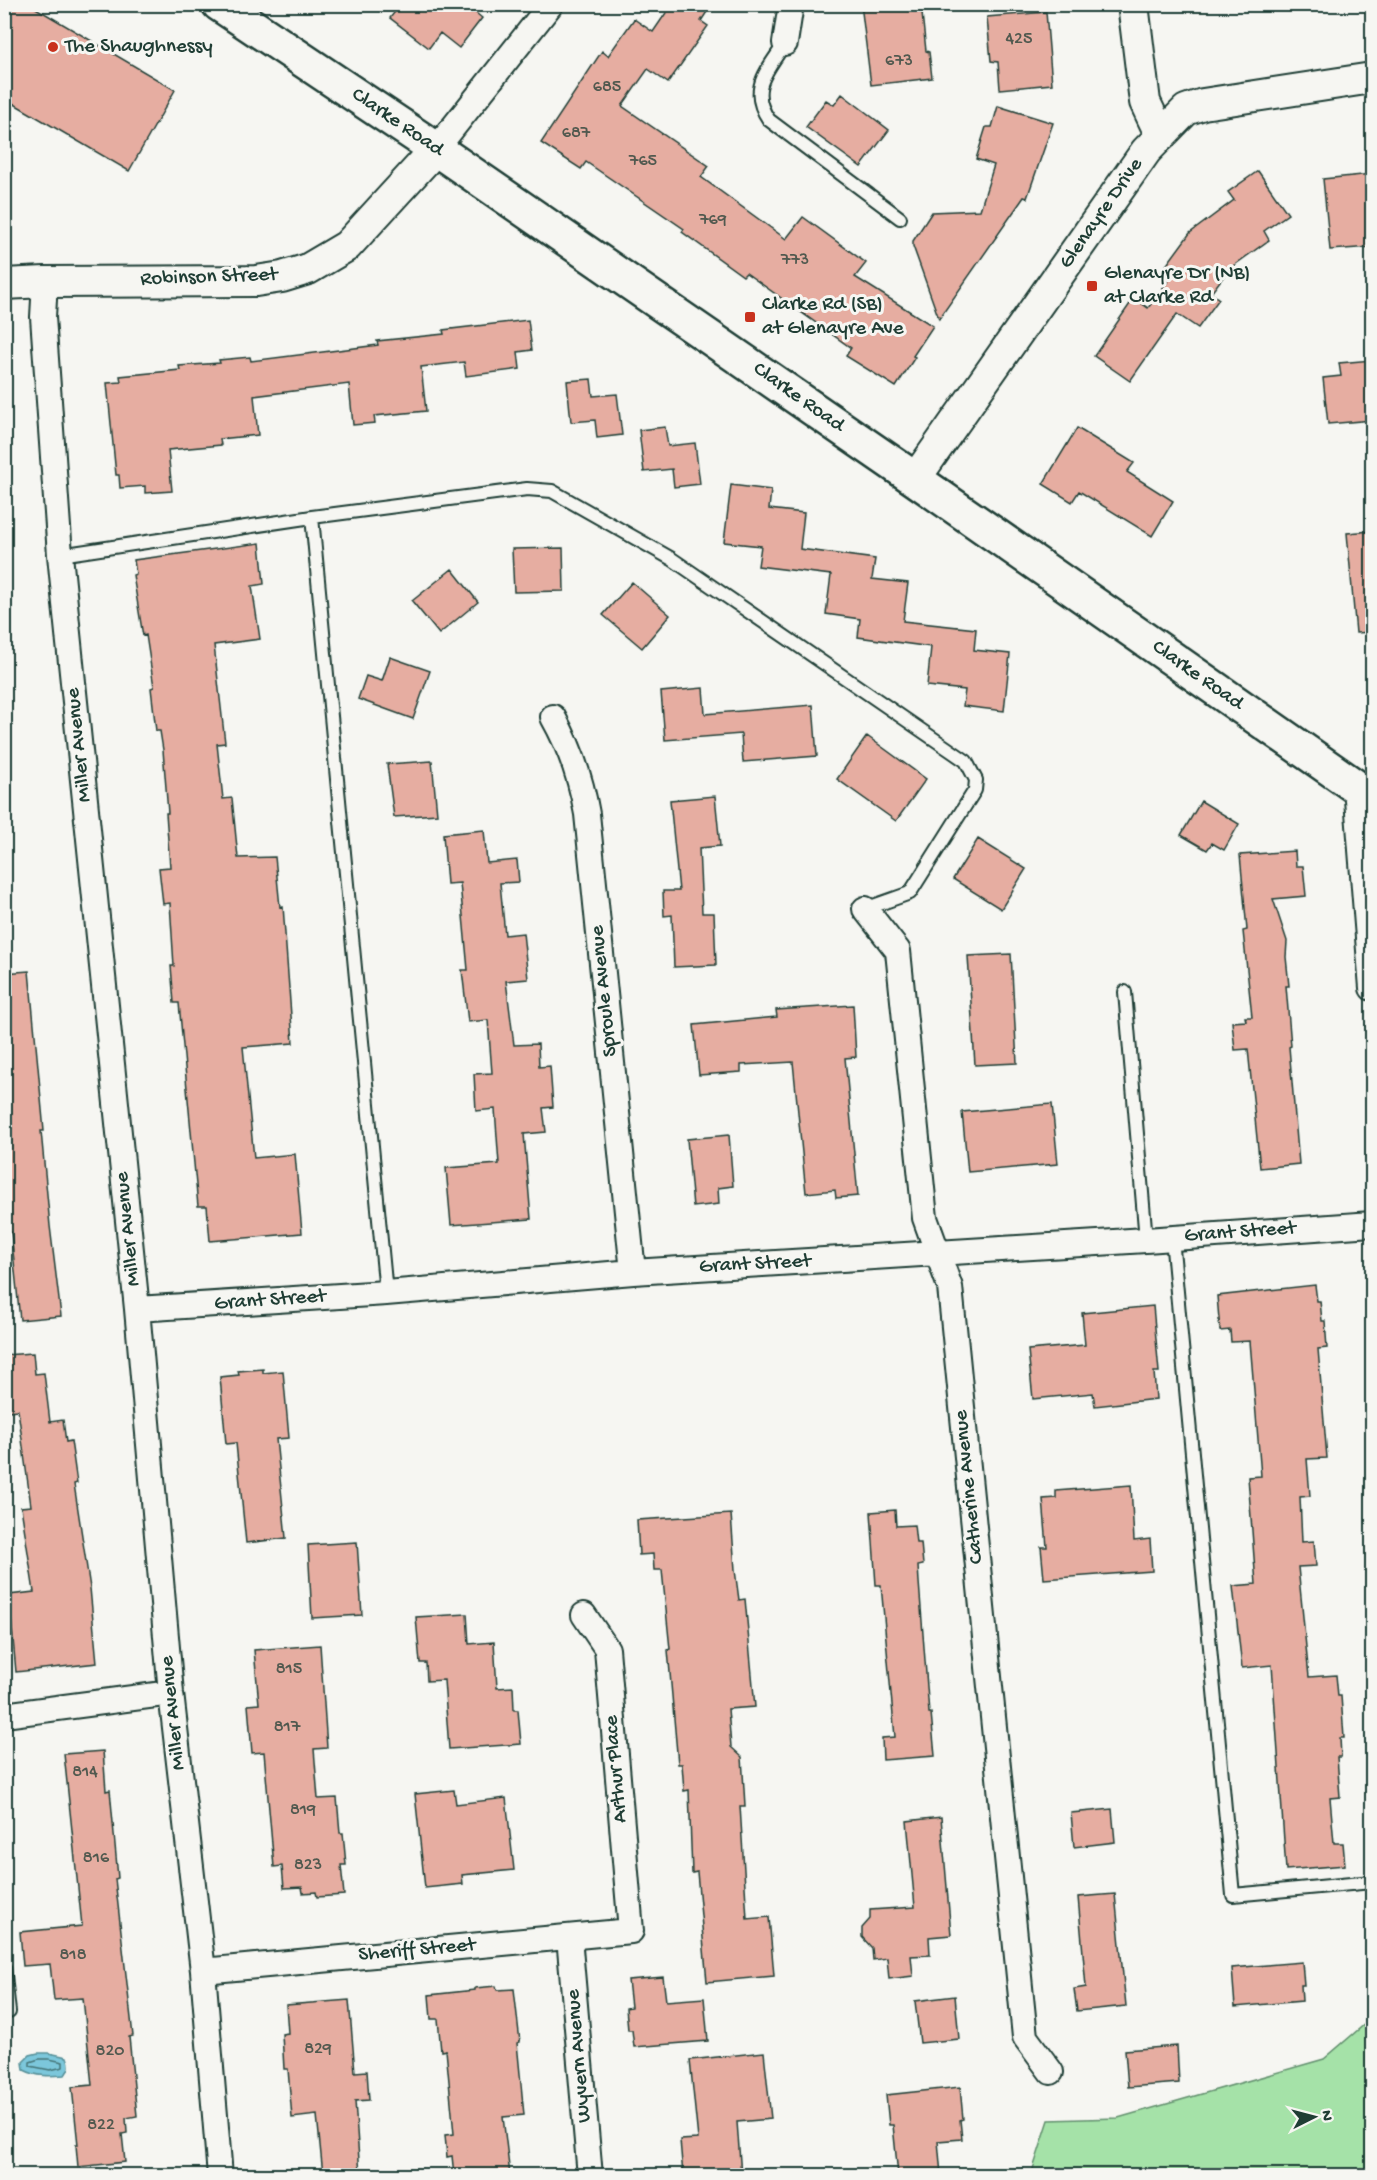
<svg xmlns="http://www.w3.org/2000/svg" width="1377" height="2180" font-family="'Gochi Hand',sans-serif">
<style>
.green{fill:#a5e2a8;stroke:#62906e;stroke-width:1.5}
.water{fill:#7cc7db;stroke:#579098;stroke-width:1.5}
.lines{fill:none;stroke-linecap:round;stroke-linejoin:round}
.shore{stroke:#447477;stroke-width:1.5}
.building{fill:#e6ada1;stroke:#1f3d34;stroke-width:1.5}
.service-casing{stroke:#1f3d34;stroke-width:16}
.minor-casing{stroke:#1f3d34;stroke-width:28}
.tertiary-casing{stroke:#1f3d34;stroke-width:34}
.secondary-casing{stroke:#1f3d34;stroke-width:38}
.service{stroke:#f6f6f2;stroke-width:12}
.minor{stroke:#f6f6f2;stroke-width:24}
.tertiary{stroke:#f6f6f2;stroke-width:30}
.secondary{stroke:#f6f6f2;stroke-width:33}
.poi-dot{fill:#c8321e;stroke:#f6f6f2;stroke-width:2}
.labels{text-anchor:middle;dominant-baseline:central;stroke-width:6;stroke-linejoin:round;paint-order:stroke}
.number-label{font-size:18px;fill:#51594f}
.poi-label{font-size:21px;fill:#1f3d34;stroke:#f6f6f2;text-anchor:start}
.street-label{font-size:21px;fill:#1f3d34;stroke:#f6f6f2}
</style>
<rect width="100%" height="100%" fill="#f6f6f2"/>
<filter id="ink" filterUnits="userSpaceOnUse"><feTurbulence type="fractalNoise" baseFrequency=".0167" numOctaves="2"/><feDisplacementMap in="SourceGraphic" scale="12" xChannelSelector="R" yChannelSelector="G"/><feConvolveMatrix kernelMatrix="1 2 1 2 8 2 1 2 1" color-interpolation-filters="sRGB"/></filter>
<g filter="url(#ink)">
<!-- green -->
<path class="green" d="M1372 2018V2175H1031L1049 2120 1118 2118 1324 2059Z"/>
<!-- water -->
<path class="water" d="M38 2053H49L67 2057C70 2064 70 2069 65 2075 51 2076 37 2077 24 2070L23 2062 30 2055Z"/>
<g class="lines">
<!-- shore -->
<path class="shore" d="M39 2059H49L63 2062V2067L50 2070 30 2066V2062Z"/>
</g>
<!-- building -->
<path class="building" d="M4 4H29L175 90 129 171 4 98Z
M401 4H465L482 18 459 48 440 33 429 48 390 18Z
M672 4H712L701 21 708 26 668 83 648 69 622 106 709 166 701 177 786 239 803 217 866 263 855 277 933 326 913 356 915 357 896 387 846 356 851 348 746 273 743 276 682 232 684 229 586 162 581 169 541 143 602 51 608 56 634 19 653 32Z
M861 4H921L926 51 929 52 932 78 871 85Z
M1046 12 1052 84 1000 89 998 62 991 61 987 17Z
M842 94 889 130 861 167 806 127 826 100 834 105Z
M998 106 1053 123 1027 198 1024 197 939 319 913 246V241L932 212 980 210 994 165 976 159 986 127H992Z
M1258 171 1288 214 1264 231 1269 240 1229 269 1211 293 1219 299 1198 328 1177 314 1130 381 1094 356 1134 298 1148 308 1174 273 1165 267 1190 233 1234 200 1228 192Z
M1372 174V247L1330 250 1323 179Z
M528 320 532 350 518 352 520 369 466 376 464 362 421 367 426 411 374 416 375 423 353 425 349 384 254 396 258 435 220 439 221 445 168 450 172 491 145 493V486L120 488 119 475H116L107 383 121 382 120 376 180 370 179 366 220 363 219 360 250 357 251 361 378 345 377 341 444 334 443 330Z
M1372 360V420L1328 424 1323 378 1341 376 1339 363Z
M591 379 593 396 617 394 622 435 597 438 595 420 571 422 567 381Z
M665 427 668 446 695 443 700 484 674 487 672 469 644 472 639 430Z
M1077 428 1134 463 1127 472 1173 501 1152 536 1079 491 1072 502 1043 484Z
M731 485 771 490 769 509 804 513 800 549 875 559 872 579 908 583 903 621 976 629 974 650 1010 654 1004 711 963 706 965 690 927 686 931 647 858 637 860 619 826 614 831 575 758 566 761 546 724 542Z
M1372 531V632L1356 633 1347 533Z
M260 543 264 584 252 586 260 639 214 645 225 743 217 744 223 799 232 798 238 858 275 857 280 907 283 906 293 1043 243 1047 254 1158 295 1154 302 1233 210 1241 207 1206H198L179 1003H174L171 966H174L170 903 163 904 159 868 170 867 166 813H168L163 750 160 731H156L151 688 154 687 146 635 143 636 133 575 136 574 134 560Z
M563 548 564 591 514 592 512 549Z
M452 569 478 602 439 634 412 601Z
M632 582 670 615 642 648 603 615Z
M390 657 430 671 413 719 358 699 366 676 382 681Z
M703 688 705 714 813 705 817 756 743 762 741 734 665 740 661 692Z
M867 736 926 779 896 821 837 779Z
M432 761 437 814 394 817 387 764Z
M715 796 720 846 699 848 702 913H714L716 965 674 967 672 915 664 916 663 891H679L670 800Z
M1201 801 1239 824 1224 850 1212 843 1207 850 1181 835Z
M484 830 487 863 517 860 519 882 500 883 505 935 523 933 528 979 506 981 514 1045 538 1044 539 1067 550 1066 553 1107 543 1108 546 1132 524 1134 531 1219 451 1225 446 1168 499 1164 495 1109 476 1111 474 1074 492 1073 488 1020 468 1022 462 970H468L460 883 447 884 443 834Z
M978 839 1026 869 1001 909 953 879Z
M1295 851 1296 866H1303L1306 896 1273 899 1287 941 1286 957 1289 986H1286L1291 1046 1289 1047 1299 1164 1260 1168 1248 1049 1235 1050 1232 1022 1246 1021 1245 1017H1252L1243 931 1247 930 1240 855Z
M1011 954 1017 1063 975 1065 968 956Z
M29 971 44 1131H41L50 1226 61 1316 20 1320 11 1232 4 1233V973Z
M853 1005 856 1057 845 1058 858 1196 836 1198 835 1190 806 1193 793 1062 741 1065V1072L699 1075 694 1025 777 1017 776 1010Z
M1052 1104 1058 1164 968 1172 962 1112Z
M729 1135 733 1186 718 1188 719 1204 693 1207 687 1139Z
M1315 1285 1317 1301H1320L1322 1321H1325L1327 1348 1318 1349 1327 1458 1307 1459 1310 1496 1300 1497 1302 1542 1314 1541 1316 1566 1298 1567 1309 1677 1336 1675 1338 1696H1341L1344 1738H1340L1341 1757H1337L1340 1797 1330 1798 1334 1843H1343L1345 1865 1286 1870 1272 1665 1242 1668 1233 1586 1256 1584 1248 1477 1261 1476 1250 1341 1231 1342 1230 1330 1220 1331 1217 1296Z
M1153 1306 1159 1372H1154L1156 1399 1095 1406 1093 1393 1033 1399 1028 1350 1085 1345 1082 1313Z
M33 1353 35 1374 44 1373 50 1422 63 1420 66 1442 71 1441 77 1483 74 1484 90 1588 97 1663 16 1672 9 1595 34 1592 21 1507 31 1506 18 1410 9 1411 8 1397 4 1398V1355Z
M263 1369V1373L283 1371 289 1438 276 1439 286 1538 246 1543 236 1443 226 1444 220 1377 239 1375 238 1371Z
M1131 1485 1134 1541 1150 1539 1152 1571 1044 1579 1041 1547H1047L1043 1499 1056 1498V1491Z
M895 1510 896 1526 914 1525 916 1543H921L923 1565 918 1566 919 1582 929 1713H931L935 1756 883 1760 882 1738 895 1737 881 1585H876L871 1512Z
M731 1514 735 1570 739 1600 745 1599 755 1707 728 1709 731 1747 742 1757 745 1806H740L747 1919 769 1917 774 1976 707 1982 697 1872 692 1873 689 1790 684 1791 682 1764H678L668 1650 670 1649 662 1570H654L653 1554 639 1555 637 1520Z
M357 1542 362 1615 312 1618 308 1545Z
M467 1614 469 1644 494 1642 497 1688 513 1687 514 1710H518L521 1744 449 1749 444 1680 427 1681 426 1663H420L416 1617Z
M320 1645 327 1748 314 1749 318 1799 337 1798 340 1833H343L346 1865H341L344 1895 317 1897 316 1892 303 1893 302 1887 284 1888 282 1866 274 1867 264 1752 252 1753 248 1705 259 1704 254 1650Z
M103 1751 106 1791 110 1790 118 1878 115 1879 133 2036 129 2037 137 2116 126 2118 127 2133 122 2134 125 2162 78 2167 76 2145H78L72 2087 92 2085 83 1998 54 2000 50 1964 23 1966 20 1932 82 1926 64 1754Z
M454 1790 456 1804 506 1798 514 1870 462 1875 463 1884 425 1888 415 1794Z
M1112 1809 1115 1842 1074 1847 1071 1813Z
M941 1817 951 1935 929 1937 930 1955 911 1956 913 1976 889 1979 887 1958 873 1960 872 1948 862 1937V1928L870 1919V1910L915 1907 907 1821Z
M1115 1894 1126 2006 1077 2011 1074 1989 1086 1987 1078 1897Z
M1302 1962 1304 1985H1301L1302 2001 1235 2007 1232 1968Z
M663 1977 666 2001 704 1998 708 2041 634 2047 632 2030H628L626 2008 631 2007 628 1980Z
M496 1986 497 1990 514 1989 520 2042 517 2043 524 2115 503 2117 510 2175H454L452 2156 447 2157 445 2135 454 2134 446 2050 441 2051 438 2019H431L429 1995 475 1990V1988Z
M955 1996 959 2039 920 2043 915 2001Z
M349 2000 355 2072 367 2071 369 2100 355 2101 360 2175H323L317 2115 292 2118 288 2069H284L282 2034 288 2033 286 2005Z
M1177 2046 1179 2083 1128 2087 1125 2050Z
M764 2052 771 2119 737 2122 741 2175H683L680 2140 698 2139 690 2060Z
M960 2087 963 2119 960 2120 962 2139 938 2141 941 2175H898L893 2125H889L886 2095Z"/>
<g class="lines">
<defs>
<path id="service" d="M785 43C768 70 747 89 769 120L900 218
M312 517 386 1293
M60 555 312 517 527 489 552 491 672 559 966 761 976 780 975 790 910 893 865 909
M1125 992 1146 1240
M1172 1238 1233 1895 1372 1882
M4 1967 9 2012"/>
<path id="minor" d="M785 43 791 4
M436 149 551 4
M45 282 43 317 60 555 137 1309 171 1693 203 1971 220 2176
M553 717C570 747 581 779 587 814L633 1272
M1356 787 1372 988
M865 909 898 951 925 1218 950 1287 1025 2037 1051 2072
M137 1309 386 1293 633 1272 1146 1240 1372 1224
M4 1715 171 1693
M569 1937 590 2176
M203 1971 631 1931 607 1649 584 1615"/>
<path id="tertiary" d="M1133 4 1145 102 1161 136
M4 284 45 282 256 281 282 277 308 269 347 246 436 149
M915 479 1146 151 1186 110 1203 104 1372 78"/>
<path id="secondary" d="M219 4 436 149 915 479 1372 798"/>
</defs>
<!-- service casing -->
<use href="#service" class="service-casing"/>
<!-- minor casing -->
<use href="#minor" class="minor-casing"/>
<!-- tertiary casing -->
<use href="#tertiary" class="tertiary-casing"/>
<!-- secondary casing -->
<use href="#secondary" class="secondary-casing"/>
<!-- service -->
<use href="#service" class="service"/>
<!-- minor -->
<use href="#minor" class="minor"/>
<!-- tertiary -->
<use href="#tertiary" class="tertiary"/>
<!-- secondary -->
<use href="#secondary" class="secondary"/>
</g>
</g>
<!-- markers -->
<g class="poi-dot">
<circle cx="53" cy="47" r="6"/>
<rect x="1086" y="280" width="12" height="12" rx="3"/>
<rect x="744" y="311" width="12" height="12" rx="3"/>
</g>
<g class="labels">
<!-- number labels -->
<g class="number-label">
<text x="1019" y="39">425</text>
<text x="899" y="61">673</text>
<text x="607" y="87">685</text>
<text x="576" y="133">687</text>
<text x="643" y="161">765</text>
<text x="713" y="220">769</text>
<text x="795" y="260">773</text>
<text x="289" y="1669">815</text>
<text x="287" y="1727">817</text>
<text x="85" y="1772">814</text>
<text x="303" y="1810">819</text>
<text x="96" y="1858">816</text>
<text x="308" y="1865">823</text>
<text x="73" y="1955">818</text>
<text x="318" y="2049">829</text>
<text x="110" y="2051">820</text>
<text x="101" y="2125">822</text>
</g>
<!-- poi labels -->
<g class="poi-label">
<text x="65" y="47">The Shaughnessy</text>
<text x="1104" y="274">Glenayre Dr (NB)<tspan x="1104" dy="24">at Clarke Rd</tspan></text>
<text x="762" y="305">Clarke Rd (SB)<tspan x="762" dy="24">at Glenayre Ave</tspan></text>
</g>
<!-- street labels -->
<g class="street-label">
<text transform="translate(397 123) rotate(34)">Clarke Road</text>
<text transform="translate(1102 214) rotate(-55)">Glenayre Drive</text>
<text transform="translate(209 278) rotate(-2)">Robinson Street</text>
<text transform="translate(798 398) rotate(35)">Clarke Road</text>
<text transform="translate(1197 676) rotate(35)">Clarke Road</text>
<text transform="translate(80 745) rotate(-96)">Miller Avenue</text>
<text transform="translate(605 991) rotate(-96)">Sproule Avenue</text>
<text transform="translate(129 1229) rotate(-96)">Miller Avenue</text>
<text transform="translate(1240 1233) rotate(-4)">Grant Street</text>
<text transform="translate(755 1265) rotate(-3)">Grant Street</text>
<text transform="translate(270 1301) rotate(-4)">Grant Street</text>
<text transform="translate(970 1487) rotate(-96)">Catherine Avenue</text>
<text transform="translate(174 1713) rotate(-96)">Miller Avenue</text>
<text transform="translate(617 1769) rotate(-95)">Arthur Place</text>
<text transform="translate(417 1951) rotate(-5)">Sheriff Street</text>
<text transform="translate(580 2056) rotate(-95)">Wyvern Avenue</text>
</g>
</g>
<!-- margin -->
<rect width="1377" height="2180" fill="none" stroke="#f6f6f2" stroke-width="24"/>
<rect x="12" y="12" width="1353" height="2156" fill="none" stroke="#1f3d34" stroke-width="2" filter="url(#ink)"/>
<!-- north arrow -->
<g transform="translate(1314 2117) rotate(84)" stroke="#f6f6f2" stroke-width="4.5" paint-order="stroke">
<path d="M0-4.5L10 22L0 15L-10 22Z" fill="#1f3d34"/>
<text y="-9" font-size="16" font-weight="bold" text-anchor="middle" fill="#1f3d34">N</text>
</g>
</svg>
